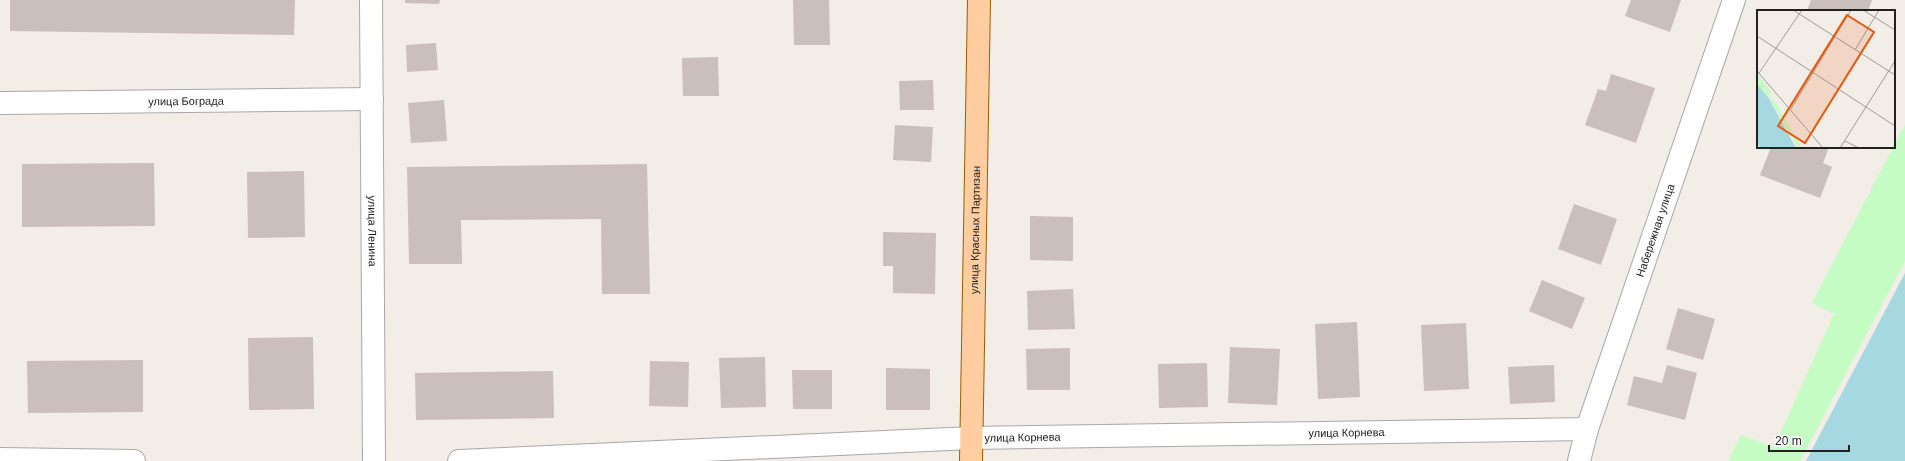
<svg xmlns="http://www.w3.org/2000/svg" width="1905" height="461" font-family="Helvetica,sans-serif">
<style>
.park{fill:#c4fcc3}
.water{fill:#a6d8e1}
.building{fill:#cabfba}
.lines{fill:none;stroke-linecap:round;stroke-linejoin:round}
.minor-casing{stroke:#a8a8a8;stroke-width:24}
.major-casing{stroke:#9e5c00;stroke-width:24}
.minor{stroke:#fff;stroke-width:22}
.major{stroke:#ffcd9f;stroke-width:22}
.labels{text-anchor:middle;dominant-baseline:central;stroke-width:3.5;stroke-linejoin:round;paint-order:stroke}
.street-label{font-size:11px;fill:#212121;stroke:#fff}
.inset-road{fill:none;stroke:#9e9b98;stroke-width:1}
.view{fill:#e8590c;fill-opacity:0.15;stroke:#e8590c;stroke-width:2}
.inset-edge{fill:none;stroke:#212121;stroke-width:2}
</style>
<rect width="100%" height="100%" fill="#f2ede7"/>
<!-- park -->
<path class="park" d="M1905 124V261L1800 461H1728L1741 435 1774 447 1834 314 1812 303Z"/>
<!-- water -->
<path class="water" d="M1905 273V461H1806Z"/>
<!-- building -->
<path class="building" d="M10 0H295L294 35 10 31Z
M405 0H440L439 4 405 3Z
M793 0H829L830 45H794Z
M1631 0H1681L1670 32 1625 16Z
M1811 0H1872L1868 11H1807Z
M436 43 438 70 407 72 406 45Z
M718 57 719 96H683L682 58Z
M1611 74 1655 88 1636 143 1585 125 1598 89 1606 91Z
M933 80 934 110H900L899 81Z
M444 100 447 141 411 143 408 103Z
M895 125 933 127 931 162 893 160Z
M1771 147H1829L1823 163 1832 167 1820 198 1760 175Z
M154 163 155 226 22 227V164Z
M647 164 650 294H602L601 219 461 220 462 264H409L407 167Z
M304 171 305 237 248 238 247 172Z
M1574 204 1617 219 1601 265 1558 249Z
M1030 216 1073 217V261L1030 260Z
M883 232 936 233 935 294 893 293V266H883Z
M1542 280 1585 298 1572 329 1529 311Z
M1073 289 1075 329 1028 330 1027 291Z
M1678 308 1715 319 1703 360 1666 349Z
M1357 322 1360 397 1318 399 1315 324Z
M1466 323 1469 389 1424 391 1421 325Z
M313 337 314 409 249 410 248 338Z
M1230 347 1280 349 1277 405 1228 403Z
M1070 348V390H1027L1026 349Z
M765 357 766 407 721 408 719 358Z
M143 360V412L28 413 27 361Z
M650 361 689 362 688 407 649 406Z
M1207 363 1208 407 1159 408 1158 364Z
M1554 365 1555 402 1510 404 1508 367Z
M1667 365 1697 373 1685 420 1627 405 1634 376 1662 383Z
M886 368 930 369V410H886Z
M792 370H832V409H793Z
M553 371 554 418 416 420 415 373Z"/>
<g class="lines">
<defs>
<g id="minor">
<path id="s1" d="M371 0 374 461"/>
<path id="s2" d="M0 103 372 99"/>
<path d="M0 459 134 461"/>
<path id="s3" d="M459 461 972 438 1587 429"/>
<path id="s4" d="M1579 461 1587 429 1734 0"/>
</g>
<g id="major">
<path id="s5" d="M971 461 979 0"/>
</g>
</defs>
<!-- minor casing -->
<use href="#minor" class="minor-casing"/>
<!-- major casing -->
<use href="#major" class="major-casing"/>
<!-- minor -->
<use href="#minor" class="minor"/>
<!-- major -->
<use href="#major" class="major"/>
</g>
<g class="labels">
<!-- street labels -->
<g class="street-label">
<text stroke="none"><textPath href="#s2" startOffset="186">улица Бограда</textPath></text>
<text stroke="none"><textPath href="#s5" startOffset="231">улица Красных Партизан</textPath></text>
<text stroke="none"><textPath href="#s4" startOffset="243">Набережная улица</textPath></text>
<text stroke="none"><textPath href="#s1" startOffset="231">улица Ленина</textPath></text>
<text stroke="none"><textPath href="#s3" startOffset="888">улица Корнева</textPath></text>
<text stroke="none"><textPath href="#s3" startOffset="564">улица Корнева</textPath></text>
</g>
</g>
<!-- overview -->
<g transform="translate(1757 10)">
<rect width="138" height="138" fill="#f2ede7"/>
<path d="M0 63 14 82 11 85 19 93 45 138H41L11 86 0 74Z" fill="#c4fcc3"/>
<path d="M0 74 11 87 39 138H3L0 131Z" fill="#a6d8e1"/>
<path class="inset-road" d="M36 0 138 65M106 0 138 20M0 26 138 116M98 40 122 0M0 61 66 138M2 63 45 0M34 99 94 0M88 131 102 138M83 138 138 51"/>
<path class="view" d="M90 5 117 22 48 133 21 116Z"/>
<rect width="138" height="138" class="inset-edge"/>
</g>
<!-- scale -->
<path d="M1769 445v6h80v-6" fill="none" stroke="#212121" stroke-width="2"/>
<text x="1775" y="445" font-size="12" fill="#212121" stroke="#ffffff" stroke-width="3" paint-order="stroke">20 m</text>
</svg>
